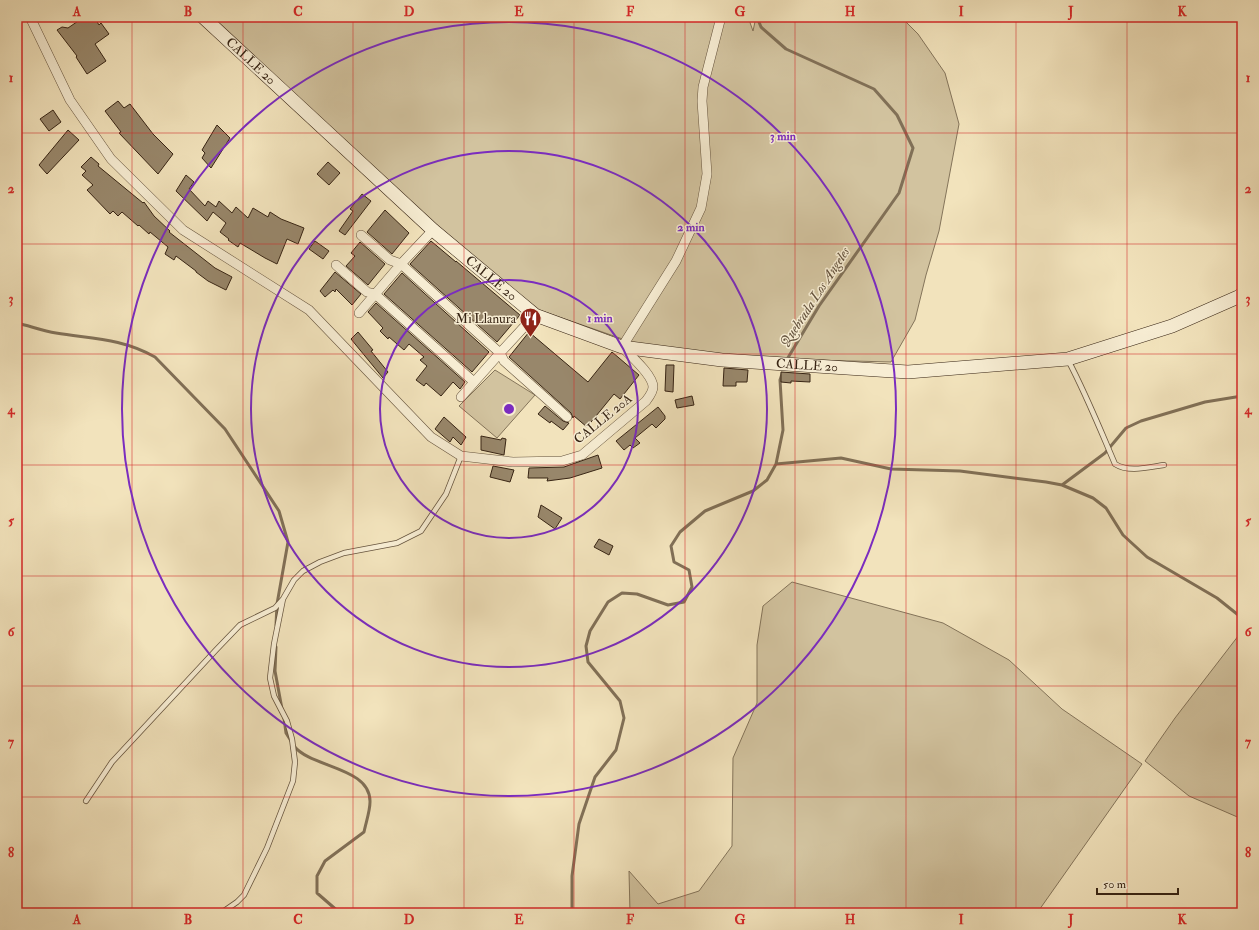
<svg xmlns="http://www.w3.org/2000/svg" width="1259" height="930" font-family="'IM FELL Double Pica',serif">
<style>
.green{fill:#d2c39f;stroke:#84745a}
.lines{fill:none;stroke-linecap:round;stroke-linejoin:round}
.stream{stroke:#817057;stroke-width:3}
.building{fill:#98876b;stroke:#372414}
.lane-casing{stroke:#66543e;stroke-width:6}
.street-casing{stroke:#66543e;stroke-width:10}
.secondary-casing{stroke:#372414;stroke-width:14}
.lane{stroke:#f7edd3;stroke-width:4.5}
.street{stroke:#f7edd3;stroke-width:9}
.secondary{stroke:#f7edd3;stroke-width:13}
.grid{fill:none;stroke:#d62828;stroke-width:1;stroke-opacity:0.55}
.ring{fill:none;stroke:#7b2cbf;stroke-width:2}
.labels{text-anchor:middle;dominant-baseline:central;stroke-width:3;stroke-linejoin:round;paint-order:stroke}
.street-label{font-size:13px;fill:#372414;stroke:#f7edd3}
.poi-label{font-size:13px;fill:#372414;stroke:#f7edd3;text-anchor:end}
.water-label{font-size:14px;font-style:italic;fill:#62503b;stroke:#f7edd3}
.centre{fill:#7b2cbf;stroke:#f7edd3;stroke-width:2}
.ring-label{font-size:12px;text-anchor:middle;font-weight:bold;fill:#7b2cbf;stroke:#f7edd3;stroke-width:3;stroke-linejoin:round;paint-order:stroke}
.neatline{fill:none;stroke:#d62828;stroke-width:1.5}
.grid-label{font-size:13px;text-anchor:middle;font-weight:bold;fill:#d62828}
</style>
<rect width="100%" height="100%" fill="#f2e3bc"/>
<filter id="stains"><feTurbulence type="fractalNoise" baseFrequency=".005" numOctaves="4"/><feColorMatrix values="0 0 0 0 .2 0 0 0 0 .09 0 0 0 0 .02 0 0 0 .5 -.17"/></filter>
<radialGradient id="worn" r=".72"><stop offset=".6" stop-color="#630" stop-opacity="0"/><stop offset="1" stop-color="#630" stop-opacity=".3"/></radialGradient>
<!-- green -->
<path class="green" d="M202 17H748L753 31 756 17H901L918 34 945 73 959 124 939 231 926 275 915 320 891 362 734 358 634 343 519 303Z
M495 370 535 395 497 438 459 406Z
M792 582 943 623 1009 660 1062 709 1142 764 1037 913H630L629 871 658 904 699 891 732 846 733 758 757 703V645L763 606Z
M1242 631V819L1189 796 1145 761 1175 718Z"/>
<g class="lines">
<!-- stream -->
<path class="stream" d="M757 17 761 27 786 49 874 89 897 115 913 148 899 193 819 306 786 361
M17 323C30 326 43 331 56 333 92 339 121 338 155 357L225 429 279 511 288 542 277 604 276 625
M776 464 841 458 891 469 960 471 1046 482 1062 485 1093 498 1106 508 1123 535 1147 557 1217 598 1242 618
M1062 485 1105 453 1126 428 1141 421 1205 402 1242 396
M276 647 275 671 282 709
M284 718 286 733 291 741
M294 746C311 768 371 767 370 802 370 811 366 822 364 832L325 861 317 876V893L340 913
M572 913V876L579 824 595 777 616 750 624 718 620 701 588 662 586 646 590 631 608 602 622 593 637 594 668 605 684 602 692 587 689 570 674 562 671 546 680 532 705 511 753 491 767 480 776 464 783 430 780 380 782 374"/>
</g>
<!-- building -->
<path class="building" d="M84 17H94L99 25 101 23 109 34 95 44 106 61 87 74 76 57 77 56 57 30 62 27 68 28Z
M118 101 124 108 130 104 153 134 173 154 158 174 119 133 121 132 105 111Z
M53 110 61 122 49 131 40 119Z
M217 125 230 138 211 168 202 158 205 153 202 150Z
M68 130 79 140 47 174 39 165Z
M91 157 99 164 98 166 115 180 143 203 144 202 154 216 170 231 169 232 215 268 232 277 226 290 208 281 196 272V271L176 256 174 260 165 254 168 247 150 232 149 234 139 225 138 226 122 212 118 216 113 211 110 214 87 190 93 185 82 175 86 171 81 167Z
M328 162 340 173 329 185 317 174Z
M186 175 194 182 189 189 205 206 208 201 216 207 219 201 232 213 236 207 248 218 253 208 268 217 270 212 281 219 304 228 298 244 287 239 277 264 265 258 240 243 238 247 228 240 229 239 220 232 226 223 213 212 207 221 176 191Z
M362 194 371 201 345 235 339 231 353 211 350 209Z
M385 210 409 233 392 254 367 232Z
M315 241 329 251 323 259 309 249Z
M431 241 456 262V261L520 315 497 342 410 264Z
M360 242 385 264 368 285 346 266 355 256 351 253Z
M335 272 361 294 352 305 336 289 335 292 333 290 325 297 320 291Z
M402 273 489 352 472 372 384 294Z
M376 303 465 382 460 389 453 382 441 396 426 383 424 386 416 380 427 366 420 360 424 357 409 344 404 350 389 337 388 339 380 331 383 328 368 312Z
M358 332 373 350 371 351 388 372 383 378 351 339Z
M529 332 588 382 612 352 639 375 620 399 614 394 587 427 574 416 573 418 571 413 509 357Z
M666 365H674L673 392 665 391Z
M724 368 748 370 747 382H736V386H723Z
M781 372 810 374V382L791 381V383L781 382Z
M692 396 694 405 677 408 675 400Z
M545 406 563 421 569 423 563 430 551 421 550 423 538 414Z
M658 407 665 416V419L656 428 652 424 635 438 640 443 633 448 630 445 624 450 616 441Z
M444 417 466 437 461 445 453 437 450 442 435 429Z
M481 436 501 440 502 438 506 439 504 455 481 450Z
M598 455 602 468 570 478 547 481 548 478H528L529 468 564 467Z
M493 466 514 470 510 482 490 477Z
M541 505 562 518 555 529 538 517Z
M599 539 613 546 609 555 594 547Z"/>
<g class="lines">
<defs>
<path id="lane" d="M1068 360C1086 394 1100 429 1115 464 1129 473 1149 467 1164 465
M86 801 112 762 216 650 240 625 275 608 283 599 294 580 303 571 320 562 344 553 397 543 421 531 446 494 461 456
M221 913 237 902 244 895 267 848 293 781 295 762 292 739 287 721 274 696 270 678 274 644 283 599"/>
<path id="street" d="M30 17 70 100 111 159 183 230 309 310 431 437 461 456 513 462 562 461 582 455 646 401C649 397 653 392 653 387 653 375 631 356 622 347L676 261 701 208 707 174 702 101 703 87 721 17
M361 235 390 260 401 264 500 353 504 361 567 417
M336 265 367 292 375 294 474 382
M359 313 401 264 433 230
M461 397 500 353 535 315"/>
<g id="secondary">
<path id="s1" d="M203 17 433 230 535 315 622 347 722 360 908 372 1068 359 1172 326 1238 297 1242 294"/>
</g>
</defs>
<!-- lane casing -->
<use href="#lane" class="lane-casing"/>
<!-- street casing -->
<use href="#street" class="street-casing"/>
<!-- secondary casing -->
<use href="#secondary" class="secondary-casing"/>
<!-- lane -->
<use href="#lane" class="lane"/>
<!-- street -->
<use href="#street" class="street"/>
<!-- secondary -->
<use href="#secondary" class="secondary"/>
</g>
<!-- grid -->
<path class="grid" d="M132 17V913M243 17V913M353 17V913M464 17V913M574 17V913M685 17V913M795 17V913M906 17V913M1016 17V913M1127 17V913M17 133H1242M17 244H1242M17 354H1242M17 465H1242M17 576H1242M17 686H1242M17 797H1242"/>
<!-- distance rings -->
<g class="ring">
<circle cx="509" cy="409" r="129"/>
<circle cx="509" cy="409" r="258"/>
<circle cx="509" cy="409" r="387"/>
</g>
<!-- icons -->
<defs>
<symbol id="restaurant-pin" viewBox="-11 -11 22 30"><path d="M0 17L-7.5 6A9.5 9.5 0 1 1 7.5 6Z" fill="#8f2418" stroke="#f7edd3"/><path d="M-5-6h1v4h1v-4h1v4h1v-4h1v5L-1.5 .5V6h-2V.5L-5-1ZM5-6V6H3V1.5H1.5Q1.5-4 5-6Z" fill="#fff"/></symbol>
</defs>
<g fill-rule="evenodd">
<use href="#restaurant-pin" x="518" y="306" width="25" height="34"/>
</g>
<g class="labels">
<!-- street labels -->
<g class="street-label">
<text stroke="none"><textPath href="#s1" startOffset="65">CALLE 20</textPath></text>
<text stroke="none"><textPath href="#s1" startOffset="389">CALLE 20</textPath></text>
<text stroke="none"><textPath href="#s1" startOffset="725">CALLE 20</textPath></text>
<text transform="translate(603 419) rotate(-39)">CALLE 20A</text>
</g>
<!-- poi labels -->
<g class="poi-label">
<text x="516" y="319">Mi Llanura</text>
</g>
<!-- water labels -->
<g class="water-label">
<text transform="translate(815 297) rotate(-57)">Quebrada Los Angeles</text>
</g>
</g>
<circle cx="509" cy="409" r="6" class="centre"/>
<g class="ring-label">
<text x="783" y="140">3 min</text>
<text x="691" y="231">2 min</text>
<text x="600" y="322">1 min</text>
</g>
<!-- margin -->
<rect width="1259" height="930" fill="none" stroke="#f2e3bc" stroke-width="44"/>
<!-- scale -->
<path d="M1097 888v6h81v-6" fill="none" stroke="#372414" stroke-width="2"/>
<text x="1103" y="888" font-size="12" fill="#372414" stroke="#f7edd3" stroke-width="3" paint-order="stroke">50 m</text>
<rect x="22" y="22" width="1215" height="886" class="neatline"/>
<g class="grid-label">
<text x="77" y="16">A</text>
<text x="188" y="16">B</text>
<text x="298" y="16">C</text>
<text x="409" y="16">D</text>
<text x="519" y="16">E</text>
<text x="630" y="16">F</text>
<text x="740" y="16">G</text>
<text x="850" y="16">H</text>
<text x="961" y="16">I</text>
<text x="1071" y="16">J</text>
<text x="1182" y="16">K</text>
<text x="11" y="82">1</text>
<text x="1248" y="82">1</text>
<text x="11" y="193">2</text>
<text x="1248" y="193">2</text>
<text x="11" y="303">3</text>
<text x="1248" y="303">3</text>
<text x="11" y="414">4</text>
<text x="1248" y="414">4</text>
<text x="11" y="525">5</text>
<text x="1248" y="525">5</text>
<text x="11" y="636">6</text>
<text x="1248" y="636">6</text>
<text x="11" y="746">7</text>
<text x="1248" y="746">7</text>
<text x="11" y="857">8</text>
<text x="1248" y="857">8</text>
<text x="77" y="924">A</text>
<text x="188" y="924">B</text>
<text x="298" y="924">C</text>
<text x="409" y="924">D</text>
<text x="519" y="924">E</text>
<text x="630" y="924">F</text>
<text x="740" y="924">G</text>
<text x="850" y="924">H</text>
<text x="961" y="924">I</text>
<text x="1071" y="924">J</text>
<text x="1182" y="924">K</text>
</g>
<rect width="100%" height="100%" filter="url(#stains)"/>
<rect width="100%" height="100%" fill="url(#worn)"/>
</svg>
